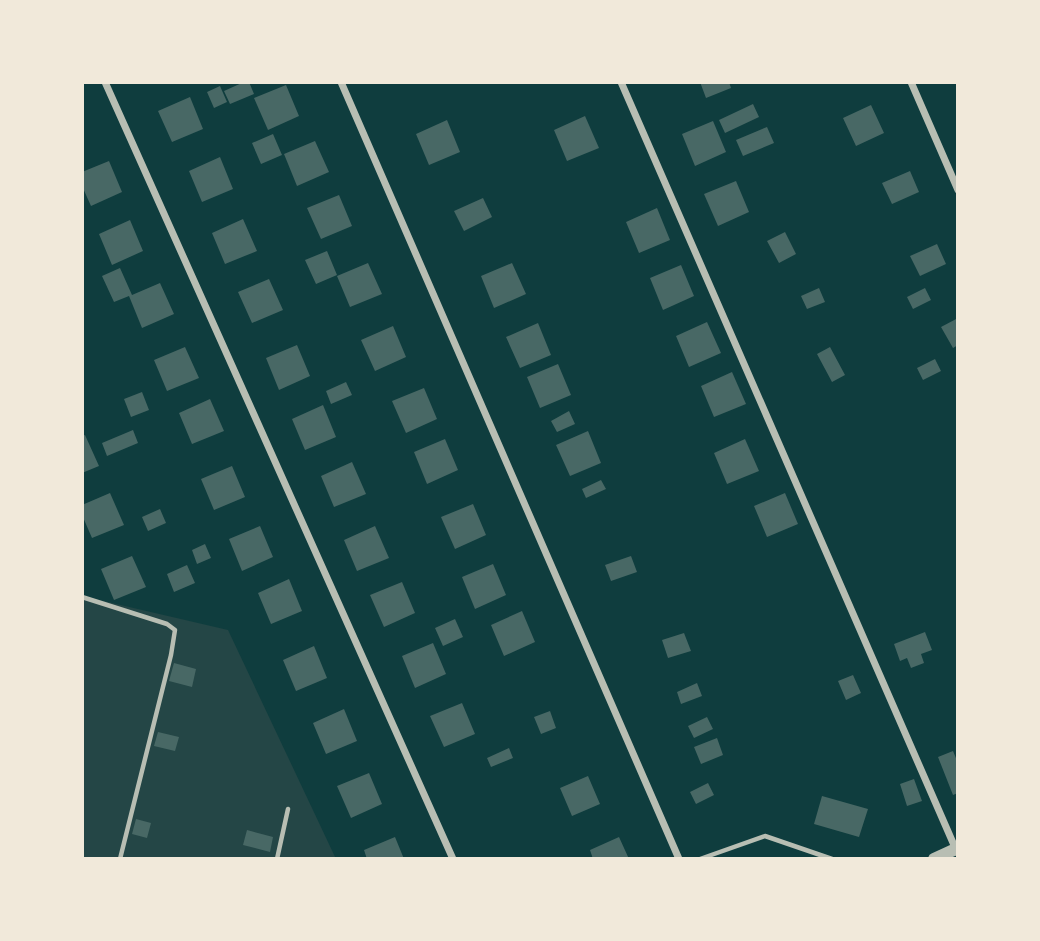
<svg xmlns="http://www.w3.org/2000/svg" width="1040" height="941" font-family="Mulish,sans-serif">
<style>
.green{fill:#244646}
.building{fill:#486865}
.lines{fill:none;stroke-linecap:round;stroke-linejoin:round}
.service{stroke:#b8beb3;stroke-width:4.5}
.minor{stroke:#b8beb3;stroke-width:7}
.tertiary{stroke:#b8beb3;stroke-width:12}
</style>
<rect width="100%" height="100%" fill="#0f3d3e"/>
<!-- green -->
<path class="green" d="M82 596 228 630 336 859H82Z"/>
<!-- building -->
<path class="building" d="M244 82H249L254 94 230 104 224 91Z
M700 82H729L731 88 706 98Z
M286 85 299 116 268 130 254 98Z
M220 86 227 102 214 108 207 92Z
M190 97 203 129 172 142 158 111Z
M753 104 759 117 725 133 719 120Z
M871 105 884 133 856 146 843 118Z
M585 116 599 148 567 161 554 130Z
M447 120 460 152 429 165 416 134Z
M713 121 726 152 695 166 682 134Z
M767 127 774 143 743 156 736 140Z
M273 134 282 155 261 164 252 143Z
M315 141 329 172 297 186 284 154Z
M220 157 233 189 202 202 189 171Z
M109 161 122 192 91 206 82 186V172Z
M910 171 919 192 892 204 882 183Z
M736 181 749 212 718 226 704 194Z
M339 195 352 226 321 239 307 208Z
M483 198 492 217 464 231 454 211Z
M657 208 670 240 639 253 626 222Z
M243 219 257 251 225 264 212 233Z
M130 220 143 251 112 265 99 234Z
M785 232 796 254 779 263 767 241Z
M937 244 946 264 920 276 910 256Z
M327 251 337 275 316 284 305 260Z
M368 263 382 294 350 307 337 276Z
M512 263 526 294 494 308 481 276Z
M681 265 694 296 663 310 650 278Z
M120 268 132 295 160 283 174 314 142 328 129 296 114 302 102 276Z
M269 279 283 310 252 323 238 292Z
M819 288 825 302 807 309 801 296Z
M925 288 931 300 913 309 907 297Z
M958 318V345L953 348 941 327Z
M707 322 721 353 689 367 676 336Z
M538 323 551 355 520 368 506 337Z
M393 326 406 357 375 371 361 340Z
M297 345 310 376 279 390 266 358Z
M185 347 199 378 167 391 154 360Z
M830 347 845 375 832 382 817 354Z
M935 359 941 371 923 380 917 368Z
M558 364 571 395 540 408 527 377Z
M732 372 746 404 714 417 701 386Z
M346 382 352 395 331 404 326 391Z
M424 388 437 419 406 433 392 401Z
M142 392 149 410 131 417 124 399Z
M210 399 224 431 192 444 179 413Z
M323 405 336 437 305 450 292 419Z
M569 411 575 424 557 432 551 421Z
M133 430 138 443 107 456 102 443Z
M588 431 601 463 570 476 556 445Z
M85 435 99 466 82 473V436Z
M445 439 458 470 427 484 414 452Z
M745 439 759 471 727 484 714 453Z
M352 462 366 494 334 507 321 476Z
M232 466 245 497 214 510 201 479Z
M601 480 606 489 586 498 582 489Z
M110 493 124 525 92 538 82 515V505Z
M785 493 798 524 767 537 754 506Z
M473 504 486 535 455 549 441 517Z
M160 509 166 523 148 531 142 517Z
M260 526 273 557 242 571 229 539Z
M375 526 389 558 357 571 344 540Z
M205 544 211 558 197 564 192 550Z
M132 556 146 587 114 600 101 569Z
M631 556 637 572 611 581 605 565Z
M493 564 506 595 475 609 462 577Z
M187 565 195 583 174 592 167 574Z
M289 579 302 611 271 624 258 593Z
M402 582 415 613 384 627 370 595Z
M522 611 535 642 504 656 491 625Z
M455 619 463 637 443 646 435 628Z
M925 632 932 650 921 654 924 663 911 668 907 658 900 661 894 644Z
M684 633 691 651 668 658 662 640Z
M433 643 446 674 415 688 402 656Z
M314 646 327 678 296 691 283 660Z
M174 663 196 669 192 687 169 681Z
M853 675 861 693 846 700 838 681Z
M697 683 702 696 681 704 677 692Z
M462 703 475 734 444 747 430 716Z
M344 709 357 741 326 754 313 723Z
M550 711 556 728 541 734 534 717Z
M707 717 713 729 694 738 688 726Z
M158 732 179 737 175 751 154 746Z
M717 738 723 755 701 764 694 747Z
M509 748 513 758 491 767 487 758Z
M953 751 958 763V793L953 795 938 757Z
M369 773 382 804 351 818 337 786Z
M588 776 600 804 572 816 560 788Z
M914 779 922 801 907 806 900 784Z
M708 783 714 795 696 804 690 792Z
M822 796 868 809 859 837 814 824Z
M136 819 151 823 147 838 132 834Z
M247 830 273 837 270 852 243 845Z
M395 837 404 859H367L364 850Z
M619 837 629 859H593L590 850Z"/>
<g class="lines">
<!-- service -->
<path class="service" d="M82 597 167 624 175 630 171 655 120 859
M277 859 288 809
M700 859 765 836 832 859"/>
<!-- minor -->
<path class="minor" d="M105 82 453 859
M341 82 679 859
M621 82 957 852
M911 82 958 190"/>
<!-- tertiary -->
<path class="tertiary" d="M934 859 958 848"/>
</g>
<!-- border -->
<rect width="1040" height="941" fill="none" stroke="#f1e9da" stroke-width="168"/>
</svg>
